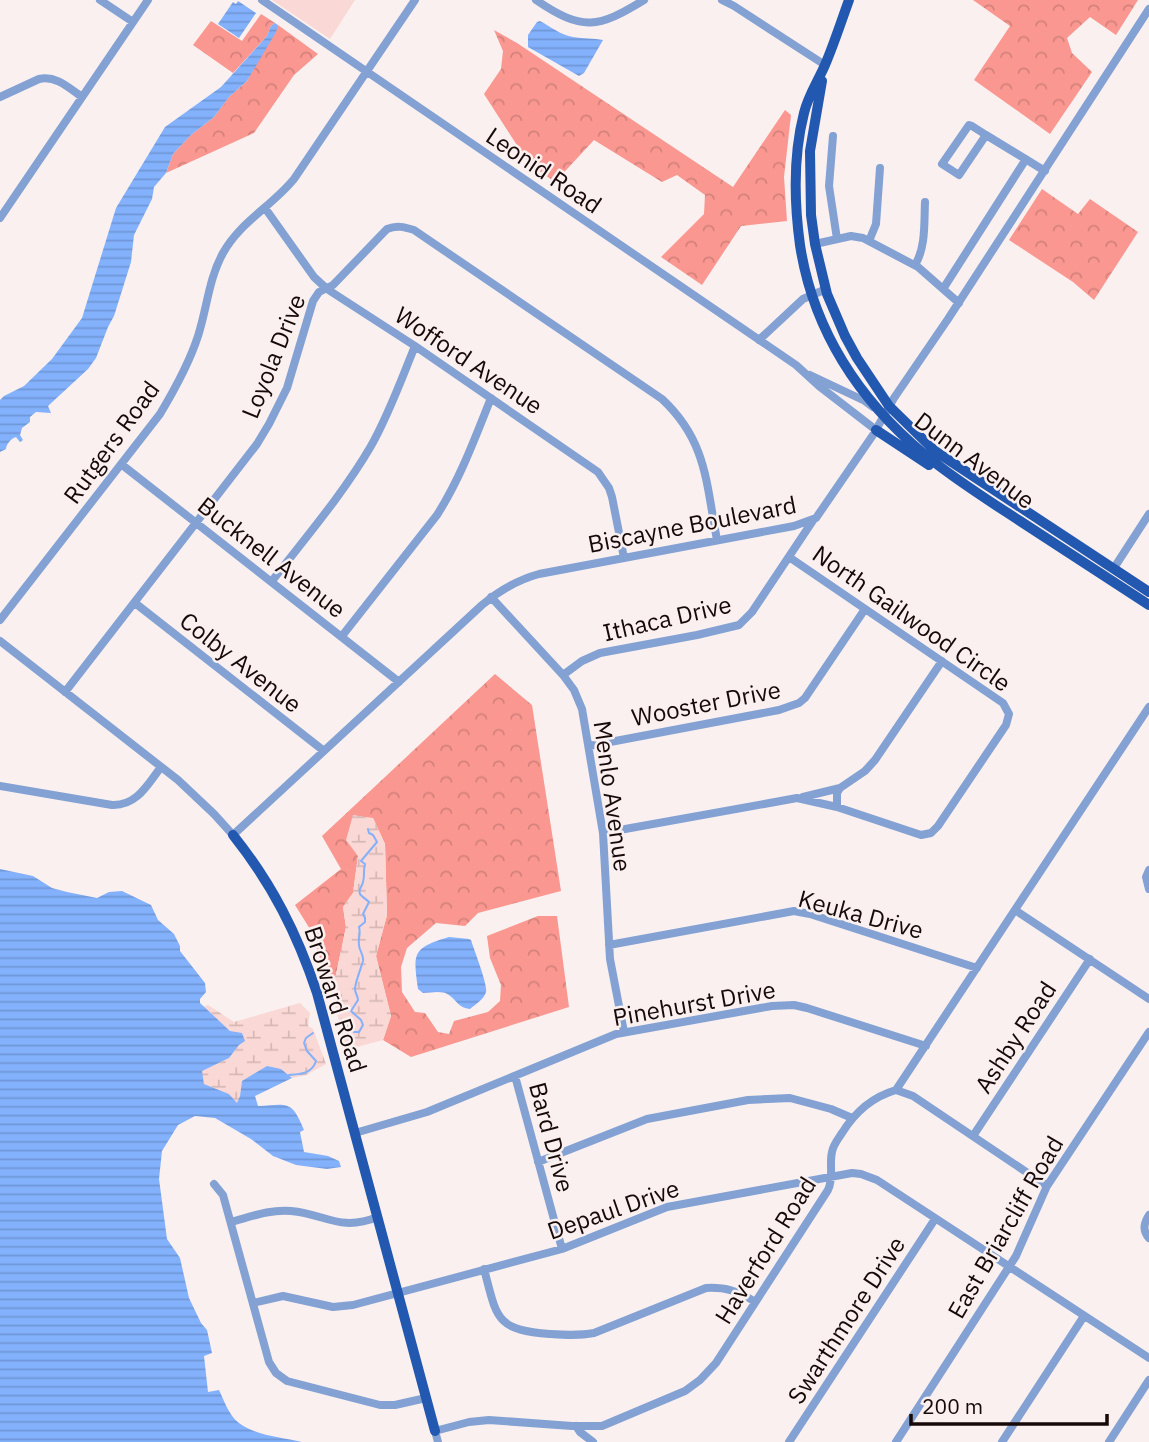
<svg xmlns="http://www.w3.org/2000/svg" width="1149" height="1442" font-family="'IBM Plex Sans',sans-serif">
<style>
.green{fill:#fad8d5}
.forest{fill:url(#forest-crowns)}
.wetland{fill:url(#wetland-marsh)}
.water{fill:url(#water-rules)}
.lines{fill:none;stroke-linecap:round;stroke-linejoin:round}
.stream{stroke:#83b1fc;stroke-width:2}
.minor{stroke:#83a1d3;stroke-width:8}
.major{stroke:#2358b1;stroke-width:10}
.labels{text-anchor:middle;dominant-baseline:central;stroke-width:5;stroke-linejoin:round;paint-order:stroke}
.street-label{font-size:24px;fill:#170908;stroke:#f9f0ef}
</style>
<defs>
<pattern id="forest-crowns" width="20" height="18" patternUnits="userSpaceOnUse" patternTransform="scale(1.75)"><rect width="20" height="18" fill="#f99790"/><path d="M2 6a3 3 0 1 1 6 0M12 15a3 3 0 1 1 6 0" fill="none" stroke="#d5817b"/></pattern>
<pattern id="wetland-marsh" width="20" height="14" patternUnits="userSpaceOnUse" patternTransform="scale(1.75)"><rect width="20" height="14" fill="#fad8d5"/><path d="M1 5h8M5 5V1M11 12h8M15 12V8" fill="none" stroke="#d6b8b5"/></pattern>
<pattern id="water-rules" width="6" height="5" patternUnits="userSpaceOnUse" patternTransform="scale(1.75)"><rect width="6" height="5" fill="#83b1fc"/><path d="M0 2.5h6" fill="none" stroke="#7097d6"/></pattern>
</defs>
<rect width="100%" height="100%" fill="#f9f0ef"/>
<!-- green -->
<path class="green" d="M272 0H355L330 39Z"/>
<!-- forest -->
<path class="forest" d="M973 0H1138L1116 35 1090 17 1067 38 1072 53 1092 72 1050 134 974 80 1010 26Z
M261 14 275 23 271 26 267 36 233 73 193 45 211 21 242 41Z
M278 25 318 54 294 75 254 133 166 173 173 154 191 135 214 117 229 97 247 81Z
M494 30 517 43 733 187 785 110 791 115 784 177 787 221 741 226 702 285 661 257 704 214 705 195 677 175 662 182 594 140 555 182 529 164 484 94 501 69 503 51Z
M1042 189 1078 214 1090 199 1138 232 1094 300 1073 282 1009 240Z
M495 674 532 705 561 891 478 913 465 926 436 923 407 948 401 967 402 992 415 1012 425 1013 438 1032 449 1034 454 1021 488 1012 500 1001 501 985 490 958 487 936 538 916H557L569 1007 411 1057 383 1040 391 1016 376 956 387 915 385 844 373 818 347 839 358 856 353 893 343 907 346 927 332 993 310 929 295 905 341 869 322 836Z"/>
<!-- wetland -->
<path class="wetland" d="M353 815 373 818 385 844 387 915 376 956 391 1016 383 1040 346 1050 332 993 346 927 343 907 353 893 358 856 346 840Z
M300 1003 310 1013 308 1026 313 1029 326 1064 306 1075 292 1078 281 1069 242 1081 240 1096 237 1104 229 1094 204 1084 201 1071 229 1058 239 1045 230 1031 203 1007 208 1005 234 1022Z"/>
<!-- water -->
<path class="water" d="M238 1 256 13 239 38 218 24 233 2 236 4Z
M540 21C551 27 561 35 573 37 583 39 594 38 603 40L584 73 579 76 528 47V35L537 22Z
M275 23 278 25 276 32 247 81 229 97 214 117 191 135 173 154 166 173 154 187 152 199 134 235 131 262 114 316 108 327 96 358 88 369 48 406 51 413 36 412 30 417V422L22 428 20 435 23 440 20 442 16 437C11 438 6 445 6 449L0 452V400L4 396 24 386 52 359 82 318 116 208 165 127 221 87 267 36 271 26Z
M0 869 33 876 52 888 67 892 97 898 109 892 122 891 151 905 158 920 174 934 180 946V951L205 983 206 992 200 999V1003L230 1031 242 1033 245 1041 239 1045 229 1058 202 1071 204 1084 229 1094 237 1103 240 1096 242 1081 267 1066 281 1069 292 1078 255 1096 258 1106C288 1104 292 1100 304 1130L300 1132 304 1152 328 1156 339 1161 341 1167 327 1169 296 1165 273 1156 251 1139 215 1118 195 1116 178 1125 162 1151 159 1179 167 1239 180 1258 189 1298 201 1323 207 1330 212 1353 204 1356 208 1392 219 1390C224 1400 229 1416 239 1423 257 1436 281 1437 302 1442H0Z
M449 937 469 939 471 940C474 950 488 985 486 992 484 999 476 1004 470 1009 459 1008 457 1001 449 995 442 990 431 993 423 993L418 989C413 953 412 948 449 937Z"/>
<g class="lines">
<!-- stream -->
<path class="stream" d="M339 1024 346 1025 354 1032H359L363 1025 361 1020 351 1011 358 1000C358 996 355 993 355 989 355 983 361 968 363 961 364 955 359 950 359 945 358 938 361 934 359 927L365 922V918L363 914 369 902C367 900 361 896 360 894 358 889 362 887 363 882 365 876 363 870 365 864L361 861 377 842 373 835 369 833 368 829
M289 1075C300 1074 312 1074 316 1061L307 1051 304 1043 306 1038 313 1033"/>
<!-- minor -->
<path class="minor" d="M100 0 133 22
M262 0 796 365 819 386 876 430
M536 0C583 32 598 28 644 0
M722 0 734 6 825 65
M0 97 39 79C56 75 69 88 82 97
M969 125 972 126 986 135 959 175 942 164Z
M986 135 1045 171
M833 136 829 186 837 239
M265 208 314 277 327 289 415 346 598 472 609 488 612 497 624 558
M0 218 148 0
M869 241 876 224 880 168
M815 244 851 236 863 238 918 267 959 303
M915 265C926 247 924 223 925 202
M943 289 1026 159
M759 340 803 299 826 289
M810 375 865 401 873 407
M121 464 399 682
M1114 568 1149 514
M272 581C306 537 343 494 371 446 389 414 401 380 415 346
M491 597 563 675 574 690 582 709 603 833 610 959 624 1032
M135 603 324 751
M0 620 160 414C175 389 189 364 198 336 207 308 209 278 223 253 240 222 272 206 294 179L415 0
M342 636 437 515C460 479 475 438 491 398
M0 641 178 780 214 814 233 835 482 605C500 590 517 580 539 574L794 526 816 518 873 435 894 398 948 319 1149 9
M563 675 582 661 600 653 697 635 739 625 752 612 814 519
M65 692 257 444 269 424 287 388 313 301 319 292 333 285 387 229C397 225 404 227 414 230L662 399C707 441 706 483 717 540
M589 746 779 710 799 703 805 698 865 609
M0 786 112 805C137 806 148 784 161 767
M803 797 840 788
M837 807V793L840 788 865 771 875 760 942 661
M603 833 797 798 837 807 921 835 931 833 938 826 1006 725 1009 714 1003 703 789 557
M1149 870 1146 877 1149 889
M1015 910 1149 999
M609 945 794 911 810 914 977 968
M515 1076 562 1249
M896 1090 913 1096 1047 1186
M355 1133 427 1112 616 1034 772 1006 794 1005 807 1008 926 1046
M973 1136 1090 959
M538 1162 647 1119 748 1100 790 1098 831 1109 852 1118
M214 1184 223 1195 269 1362 276 1373 287 1381 380 1405H395L426 1398
M1149 1215C1144 1223 1142 1230 1149 1238
M231 1222C250 1217 270 1209 291 1211 326 1214 339 1232 378 1217
M484 1269C497 1318 495 1330 550 1334 565 1335 579 1336 594 1333L706 1288C725 1287 739 1291 755 1302
M253 1303 283 1296 333 1307 353 1305 562 1249 667 1207 852 1173 861 1174 877 1180 1149 1358
M576 1426 580 1432 593 1442
M438 1442 435 1431 469 1422 489 1420 572 1426H602L685 1391 700 1380 716 1363 828 1190C834 1178 829 1165 832 1152 833 1145 838 1139 842 1133 855 1112 872 1097 896 1090L1149 707
M789 1442 935 1219
M896 1442 1016 1256 1047 1186 1149 1032
M1002 1442 1084 1316
M1109 1442 1149 1380"/>
<!-- major -->
<path class="major" d="M849 0C841 22 834 44 825 65 818 81 808 96 804 113 793 156 794 201 800 245 813 330 859 400 924 454 954 479 988 500 1020 521 1063 549 1106 577 1149 605
M822 81 810 151 811 215 815 244 827 294 845 336 857 358 889 406 935 451 1149 592
M876 430 929 465
M233 835C272 884 297 933 317 993L435 1431"/>
</g>
<g class="labels">
<!-- street labels -->
<g class="street-label">
<text transform="translate(544 170) rotate(34)">Leonid Road</text>
<text transform="translate(273 356) rotate(-68)">Loyola Drive</text>
<text transform="translate(469 360) rotate(34)">Wofford Avenue</text>
<text transform="translate(111 442) rotate(-54)">Rutgers Road</text>
<text transform="translate(975 460) rotate(37)">Dunn Avenue</text>
<text transform="translate(692 524) rotate(-11)">Biscayne Boulevard</text>
<text transform="translate(272 557) rotate(38)">Bucknell Avenue</text>
<text transform="translate(667 618) rotate(-13)">Ithaca Drive</text>
<text transform="translate(912 618) rotate(35)">North Gailwood Circle</text>
<text transform="translate(241 662) rotate(38)">Colby Avenue</text>
<text transform="translate(706 703) rotate(-11)">Wooster Drive</text>
<text transform="translate(613 796) rotate(82)">Menlo Avenue</text>
<text transform="translate(861 914) rotate(15)">Keuka Drive</text>
<text transform="translate(336 999) rotate(72)">Broward Road</text>
<text transform="translate(694 1003) rotate(-10)">Pinehurst Drive</text>
<text transform="translate(1015 1037) rotate(-57)">Ashby Road</text>
<text transform="translate(552 1137) rotate(75)">Bard Drive</text>
<text transform="translate(613 1209) rotate(-19)">Depaul Drive</text>
<text transform="translate(1005 1227) rotate(-60)">East Briarcliff Road</text>
<text transform="translate(765 1250) rotate(-58)">Haverford Road</text>
<text transform="translate(846 1320) rotate(-57)">Swarthmore Drive</text>
</g>
</g>
<!-- scale -->
<path d="M911 1414v10h196v-10" fill="none" stroke="#170908" stroke-width="3.5"/>
<text x="922" y="1414" font-size="21" fill="#170908" stroke="#f9f0ef" stroke-width="5" paint-order="stroke">200 m</text>
</svg>
